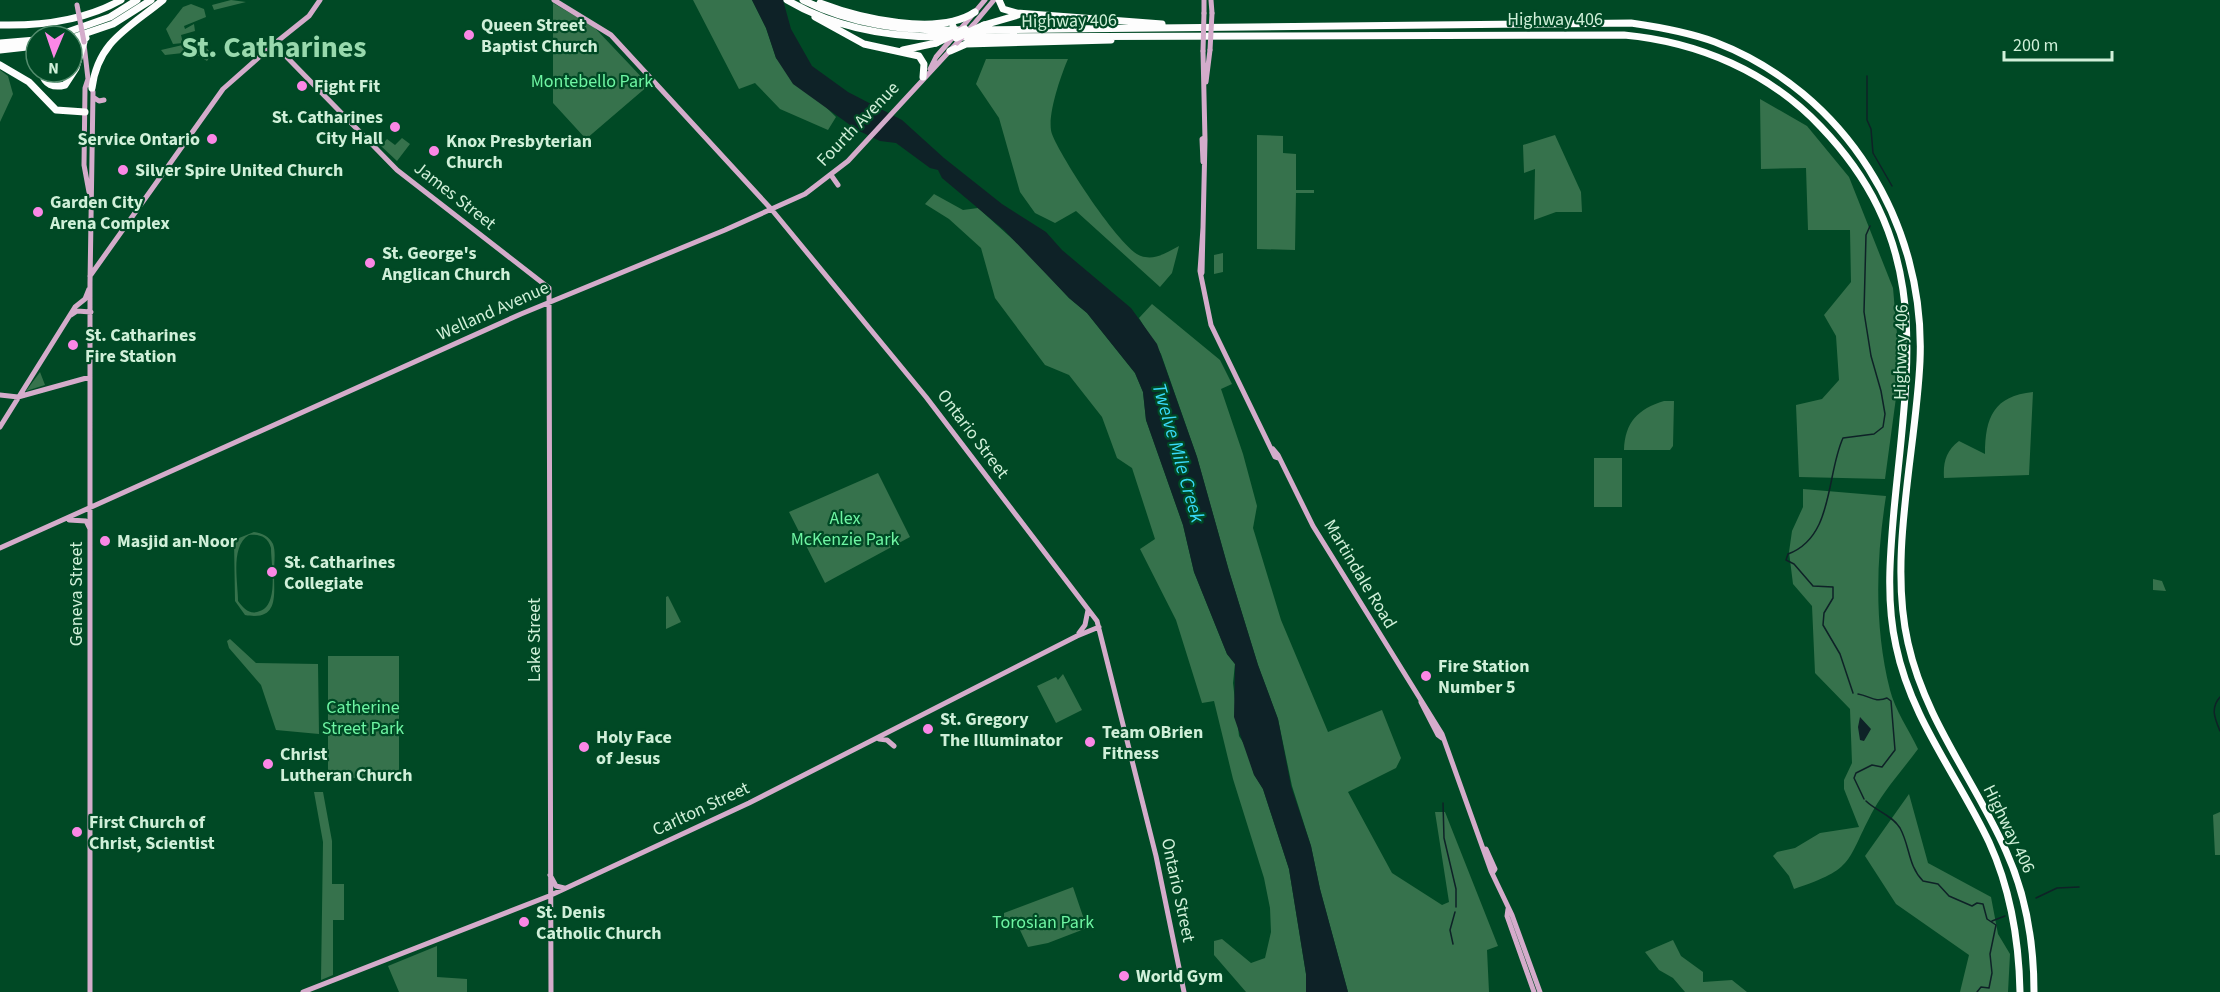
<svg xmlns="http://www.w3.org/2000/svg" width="2220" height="992" font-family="'Source Sans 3',sans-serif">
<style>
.green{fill:#36724c;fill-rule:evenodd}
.water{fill:#0e2227}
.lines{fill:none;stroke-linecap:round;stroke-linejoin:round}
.stream{stroke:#0e2227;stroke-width:1.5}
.secondary{stroke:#d4accb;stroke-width:5}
.motorway{stroke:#fdfdfd;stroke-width:7}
.secondary-bridge{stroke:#d4accb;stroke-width:5}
.motorway-bridge{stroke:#fdfdfd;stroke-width:7}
.poi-dot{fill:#fb87e6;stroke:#004925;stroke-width:2}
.labels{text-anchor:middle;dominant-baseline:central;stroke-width:4.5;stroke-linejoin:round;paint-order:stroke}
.street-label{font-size:18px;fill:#d0f0d9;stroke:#004925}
.poi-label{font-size:18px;font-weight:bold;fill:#d0f0d9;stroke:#004925;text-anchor:start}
.park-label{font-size:18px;fill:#6ef5a3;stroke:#004925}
.water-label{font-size:20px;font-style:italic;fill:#38daf9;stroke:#004925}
.town-label{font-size:30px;font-weight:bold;fill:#98d9ad;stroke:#004925}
</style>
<rect width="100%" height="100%" fill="#004925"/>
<!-- green -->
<path class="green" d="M231 0 246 2 214 10 212 5Z
M693 0H752L766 28 776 58 836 117 828 130 780 109 755 83 739 89Z
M553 3 594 27 649 85 586 139 553 103Z
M191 4 204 9 206 17 184 26 185 29 194 24 195 31 181 35 183 43 173 44 166 29 183 7Z
M200 41 212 54 207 61 197 55 193 59 183 53 165 55 161 50Z
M986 59H1068C1061 75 1046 118 1052 134 1060 156 1120 249 1141 256 1155 261 1167 252 1179 246L1172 273 1160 287 1076 211 1055 223 1035 213 1020 192 999 118 976 84Z
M0 70 8 76 13 94 0 122Z
M1760 99 1807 126 1849 177 1893 288 1900 368 1885 479 1799 477 1796 405 1822 399 1839 380 1836 336 1824 315 1851 282 1850 230H1808L1806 168 1761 169Z
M1257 135 1283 136V153L1296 154V190H1314V193H1296L1295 250 1257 249Z
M1555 135 1581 192 1582 212H1556L1534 220 1535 169 1524 173 1523 145Z
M402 138 410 144 397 161 381 146 387 139 395 145Z
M934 194 963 210 978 208 1027 252 1069 298 1087 313 1135 373 1143 392 1146 420 1183 525 1194 572 1227 654 1235 664 1233 683 1239 736 1246 747 1254 774 1263 789 1289 869 1306 974V992H1246L1214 955V941L1222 939 1251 963 1265 958 1271 932 1270 908 1264 878 1233 779 1214 701 1202 703 1176 620 1140 549 1155 539 1132 468 1117 458 1102 417 1069 375 1045 365 995 298 981 248 949 219 925 204Z
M1223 253V272L1214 274V255Z
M1152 304 1220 360 1232 384 1221 389 1243 454 1257 506 1253 528 1281 620 1328 732 1382 710 1401 758 1396 768 1348 792 1392 873 1442 905 1449 902 1435 812H1445L1498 946 1487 950 1489 992H1348L1320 889 1311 846 1292 786 1278 719 1258 665 1229 571 1197 457 1161 354 1139 318Z
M40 372 45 385 26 391Z
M2033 392 2029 475 1944 478C1943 462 1946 451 1959 441L1985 454C1985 417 1994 396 2033 392Z
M1664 401H1674L1673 446 1670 450H1624C1625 422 1638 409 1664 401Z
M1594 458H1622V507H1594Z
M878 473 910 537 825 583 789 512Z
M1803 489 1886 496C1876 559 1874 627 1890 690 1895 710 1909 730 1918 749 1904 768 1886 788 1874 809 1845 862 1857 868 1794 889L1789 876 1773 856 1777 852 1795 848 1820 833 1859 827 1844 789V780L1852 763 1850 709 1815 673 1812 606 1793 584 1789 552 1792 531 1803 507Z
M254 532C262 533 269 536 273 544 276 552 274 564 274 572 274 596 279 621 245 615L235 601 234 540ZM249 535C260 534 268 537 271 548 271 566 280 608 257 612 249 614 243 608 238 601 238 582 230 546 249 535Z
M2153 579 2162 581 2166 591 2153 590Z
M668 596 681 622 666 629V597Z
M230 639 256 663 318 664 319 734 276 730 261 685 229 648 227 641Z
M328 656H399V778H328Z
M1063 674 1082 710 1056 723 1037 686 1056 677 1058 680Z
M314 792H323L332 841V884H344V920H333V975L321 980 323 842Z
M1909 794 1928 863 1991 897 1998 934 2010 954 2008 992H1960L1969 955 1896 904 1865 856Z
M2220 812V855H2215L2213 815Z
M1073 887 1087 928 1048 943 1028 947 1020 930 1004 924V913Z
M1673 940 1681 956 1703 972V982L1732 980 1747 992H1685L1673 978 1659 970 1645 952Z
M437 946V977L467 979V992H399L388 966Z"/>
<!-- water -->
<path class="water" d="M752 0H783L791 29 812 66 848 92 902 120 944 158 1002 204 1046 232 1062 250 1131 308 1157 344 1197 457 1229 571 1258 665 1278 719 1291 786 1311 846 1320 889 1348 992H1306V974L1289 869 1263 789 1254 775 1234 717 1235 664 1227 654 1194 572 1183 525 1146 420 1143 392 1135 373 1087 313 1069 298 1004 230 942 178 938 170 930 168 896 143 880 141 857 130 793 84 776 58 766 28Z
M1860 717 1871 729 1864 741 1860 740 1858 727Z"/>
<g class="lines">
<!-- stream -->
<path class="stream" d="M1867 76V120L1871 129 1873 153 1892 186
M1853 693 1840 654 1823 625 1824 613 1833 598V587L1813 586 1794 564 1786 560 1788 554C1834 537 1826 475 1843 438L1874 434 1883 427 1885 414 1881 391 1871 356 1864 312 1866 235 1870 226
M1858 694C1870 696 1875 703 1887 698L1891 701 1895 750 1882 767 1872 765 1856 773 1854 778 1864 799
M2220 697C2210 708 2215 719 2220 731
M1866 801C1876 811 1892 815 1900 828 1910 846 1908 866 1923 881L1938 884 1949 896 1972 906 1977 903 1983 904 1987 919 1996 925 1990 954 1992 973 1989 988 1981 987 1977 992
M1443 803 1444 838 1456 889V907
M2036 898 2057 888 2079 887
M1992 921 2005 916
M1453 944 1450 930 1455 912"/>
<!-- secondary -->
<path class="secondary" d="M554 0 611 35 772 210 926 397 1097 621 1156 856 1184 992
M1204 0V13
M1211 0 1212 13
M964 25 985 0
M973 25 994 0
M84 44 88 79 93 92 90 283V992
M274 44 397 170 549 288 551 992
M930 69 936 57 948 43
M88 79 85 88 84 165 89 192
M1206 82 1210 50
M93 97 99 101 104 100
M1203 162 1202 139 1204 138
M831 175 838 185
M1203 228 1200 271 1211 325 1275 457 1278 458
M1202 273 1205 140 1203 51
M90 276 223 89 274 44 309 16 320 0
M71 315 77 311 91 312
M0 395 18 397 90 377
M0 427 75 307 85 299 89 289
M1273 449 1278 455 1313 526 1442 734 1491 871 1512 915 1540 992
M69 520 86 521 90 529
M0 548 521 314 725 230 805 194 848 161 957 43
M1079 633 1085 625 1088 610
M1421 702 1438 735 1442 738
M879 739 887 740 894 746
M1486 849 1495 869 1493 872
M550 875 556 886 564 888
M1508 909 1507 916 1534 992
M303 992 549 896 749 803 1077 636 1099 627"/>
<!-- motorway -->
<path class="motorway" d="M787 0C836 29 892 38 949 37
M803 0C853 25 904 31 959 30
M999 0 1003 9 1017 13 1162 24
M820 3C859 18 938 37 975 12
M815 17 864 44 919 56 924 64 923 77
M0 25C42 26 84 21 121 0
M984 25 1018 15
M973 30 1631 23C1659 27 1688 32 1715 42 1845 92 1926 223 1920 361 1916 450 1888 556 1908 643 1925 720 1975 781 2006 851 2026 895 2034 944 2034 992
M56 36 110 17 137 0
M963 37 1624 35C1699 42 1769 72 1821 127 1934 245 1908 363 1894 510 1890 555 1886 601 1896 646 1911 719 1958 776 1989 842 2010 888 2019 942 2020 992
M72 38 113 24 151 0
M0 43 36 40
M72 45 86 38
M0 50 36 46
M903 50 936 43
M950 51 966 44 1111 40
M0 65 29 82 56 110 85 112
M42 72C44 85 54 88 65 85L76 68 84 42
M92 88C98 41 129 28 163 0"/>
<!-- secondary-bridge -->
<path class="secondary-bridge" d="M77 5 84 42
M948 43 964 25
M957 43 973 25
M1210 50 1212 13
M1203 51 1204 13"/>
<!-- motorway-bridge -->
<path class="motorway-bridge" d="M953 26 956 38 984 25
M936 43 965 29 969 42"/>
</g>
<!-- markers -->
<g class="poi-dot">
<circle cx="469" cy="35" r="6"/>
<circle cx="302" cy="86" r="6"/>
<circle cx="395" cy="127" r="6"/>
<circle cx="212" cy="139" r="6"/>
<circle cx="434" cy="151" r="6"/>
<circle cx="123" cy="170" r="6"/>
<circle cx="38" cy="212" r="6"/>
<circle cx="370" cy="263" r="6"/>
<circle cx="73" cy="345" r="6"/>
<circle cx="105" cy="541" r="6"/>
<circle cx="272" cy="572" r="6"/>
<circle cx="1426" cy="676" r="6"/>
<circle cx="928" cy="729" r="6"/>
<circle cx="1090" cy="742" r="6"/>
<circle cx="584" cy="747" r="6"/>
<circle cx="268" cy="764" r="6"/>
<circle cx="77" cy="832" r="6"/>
<circle cx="524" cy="922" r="6"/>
<circle cx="1124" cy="976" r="6"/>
</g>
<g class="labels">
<!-- street labels -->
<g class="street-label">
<text x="1555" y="19">Highway 406</text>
<text transform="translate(1069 21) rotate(-1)">Highway 406</text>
<text transform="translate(858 124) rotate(-46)">Fourth Avenue</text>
<text transform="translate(455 196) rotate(38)">James Street</text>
<text transform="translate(493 311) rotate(-24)">Welland Avenue</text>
<text transform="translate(1901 352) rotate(-89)">Highway 406</text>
<text transform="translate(973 434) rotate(53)">Ontario Street</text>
<text transform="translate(1360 574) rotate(59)">Martindale Road</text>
<text transform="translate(76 594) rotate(-90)">Geneva Street</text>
<text transform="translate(534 640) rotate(-90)">Lake Street</text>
<text transform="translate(701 809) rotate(-25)">Carlton Street</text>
<text transform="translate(2009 829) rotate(64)">Highway 406</text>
<text transform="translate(1178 890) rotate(78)">Ontario Street</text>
</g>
<!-- poi labels -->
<g class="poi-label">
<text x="481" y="25">Queen Street<tspan x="481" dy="21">Baptist Church</tspan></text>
<text x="314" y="86">Fight Fit</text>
<text x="383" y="117" text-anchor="end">St. Catharines<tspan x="383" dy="21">City Hall</tspan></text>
<text x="200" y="139" text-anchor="end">Service Ontario</text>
<text x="446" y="141">Knox Presbyterian<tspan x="446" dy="21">Church</tspan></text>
<text x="135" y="170">Silver Spire United Church</text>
<text x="50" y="202">Garden City<tspan x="50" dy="21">Arena Complex</tspan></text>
<text x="382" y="253">St. George's<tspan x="382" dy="21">Anglican Church</tspan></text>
<text x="85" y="335">St. Catharines<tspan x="85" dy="21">Fire Station</tspan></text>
<text x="117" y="541">Masjid an-Noor</text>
<text x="284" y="562">St. Catharines<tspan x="284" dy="21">Collegiate</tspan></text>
<text x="1438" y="666">Fire Station<tspan x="1438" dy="21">Number 5</tspan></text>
<text x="940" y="719">St. Gregory<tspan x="940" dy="21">The Illuminator</tspan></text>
<text x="1102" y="732">Team OBrien<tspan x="1102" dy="21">Fitness</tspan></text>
<text x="596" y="737">Holy Face<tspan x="596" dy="21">of Jesus</tspan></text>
<text x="280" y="754">Christ<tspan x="280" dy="21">Lutheran Church</tspan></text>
<text x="89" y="822">First Church of<tspan x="89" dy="21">Christ, Scientist</tspan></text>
<text x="536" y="912">St. Denis<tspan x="536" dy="21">Catholic Church</tspan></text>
<text x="1136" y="976">World Gym</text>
</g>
<!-- park labels -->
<g class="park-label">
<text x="592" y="81">Montebello Park</text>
<text x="845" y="518">Alex<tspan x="845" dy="21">McKenzie Park</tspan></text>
<text x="363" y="707">Catherine<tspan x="363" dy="21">Street Park</tspan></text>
<text x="1043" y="922">Torosian Park</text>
</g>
<!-- water labels -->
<g class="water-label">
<text transform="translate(1178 453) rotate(74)">Twelve Mile Creek</text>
</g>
<!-- town labels -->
<g class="town-label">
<text x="274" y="47">St. Catharines</text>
</g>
</g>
<!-- north arrow -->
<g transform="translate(54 54) rotate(182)"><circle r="28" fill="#004925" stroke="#538c6d" stroke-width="1.5"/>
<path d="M0-4.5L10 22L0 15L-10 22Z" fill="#fb87e6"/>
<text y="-9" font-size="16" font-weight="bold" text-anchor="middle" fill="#d0f0d9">N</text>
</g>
<!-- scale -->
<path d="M2004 51v9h108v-9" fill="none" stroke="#d0f0d9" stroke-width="3"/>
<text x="2013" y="51" font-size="18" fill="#d0f0d9" stroke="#004925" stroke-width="4.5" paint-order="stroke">200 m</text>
</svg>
